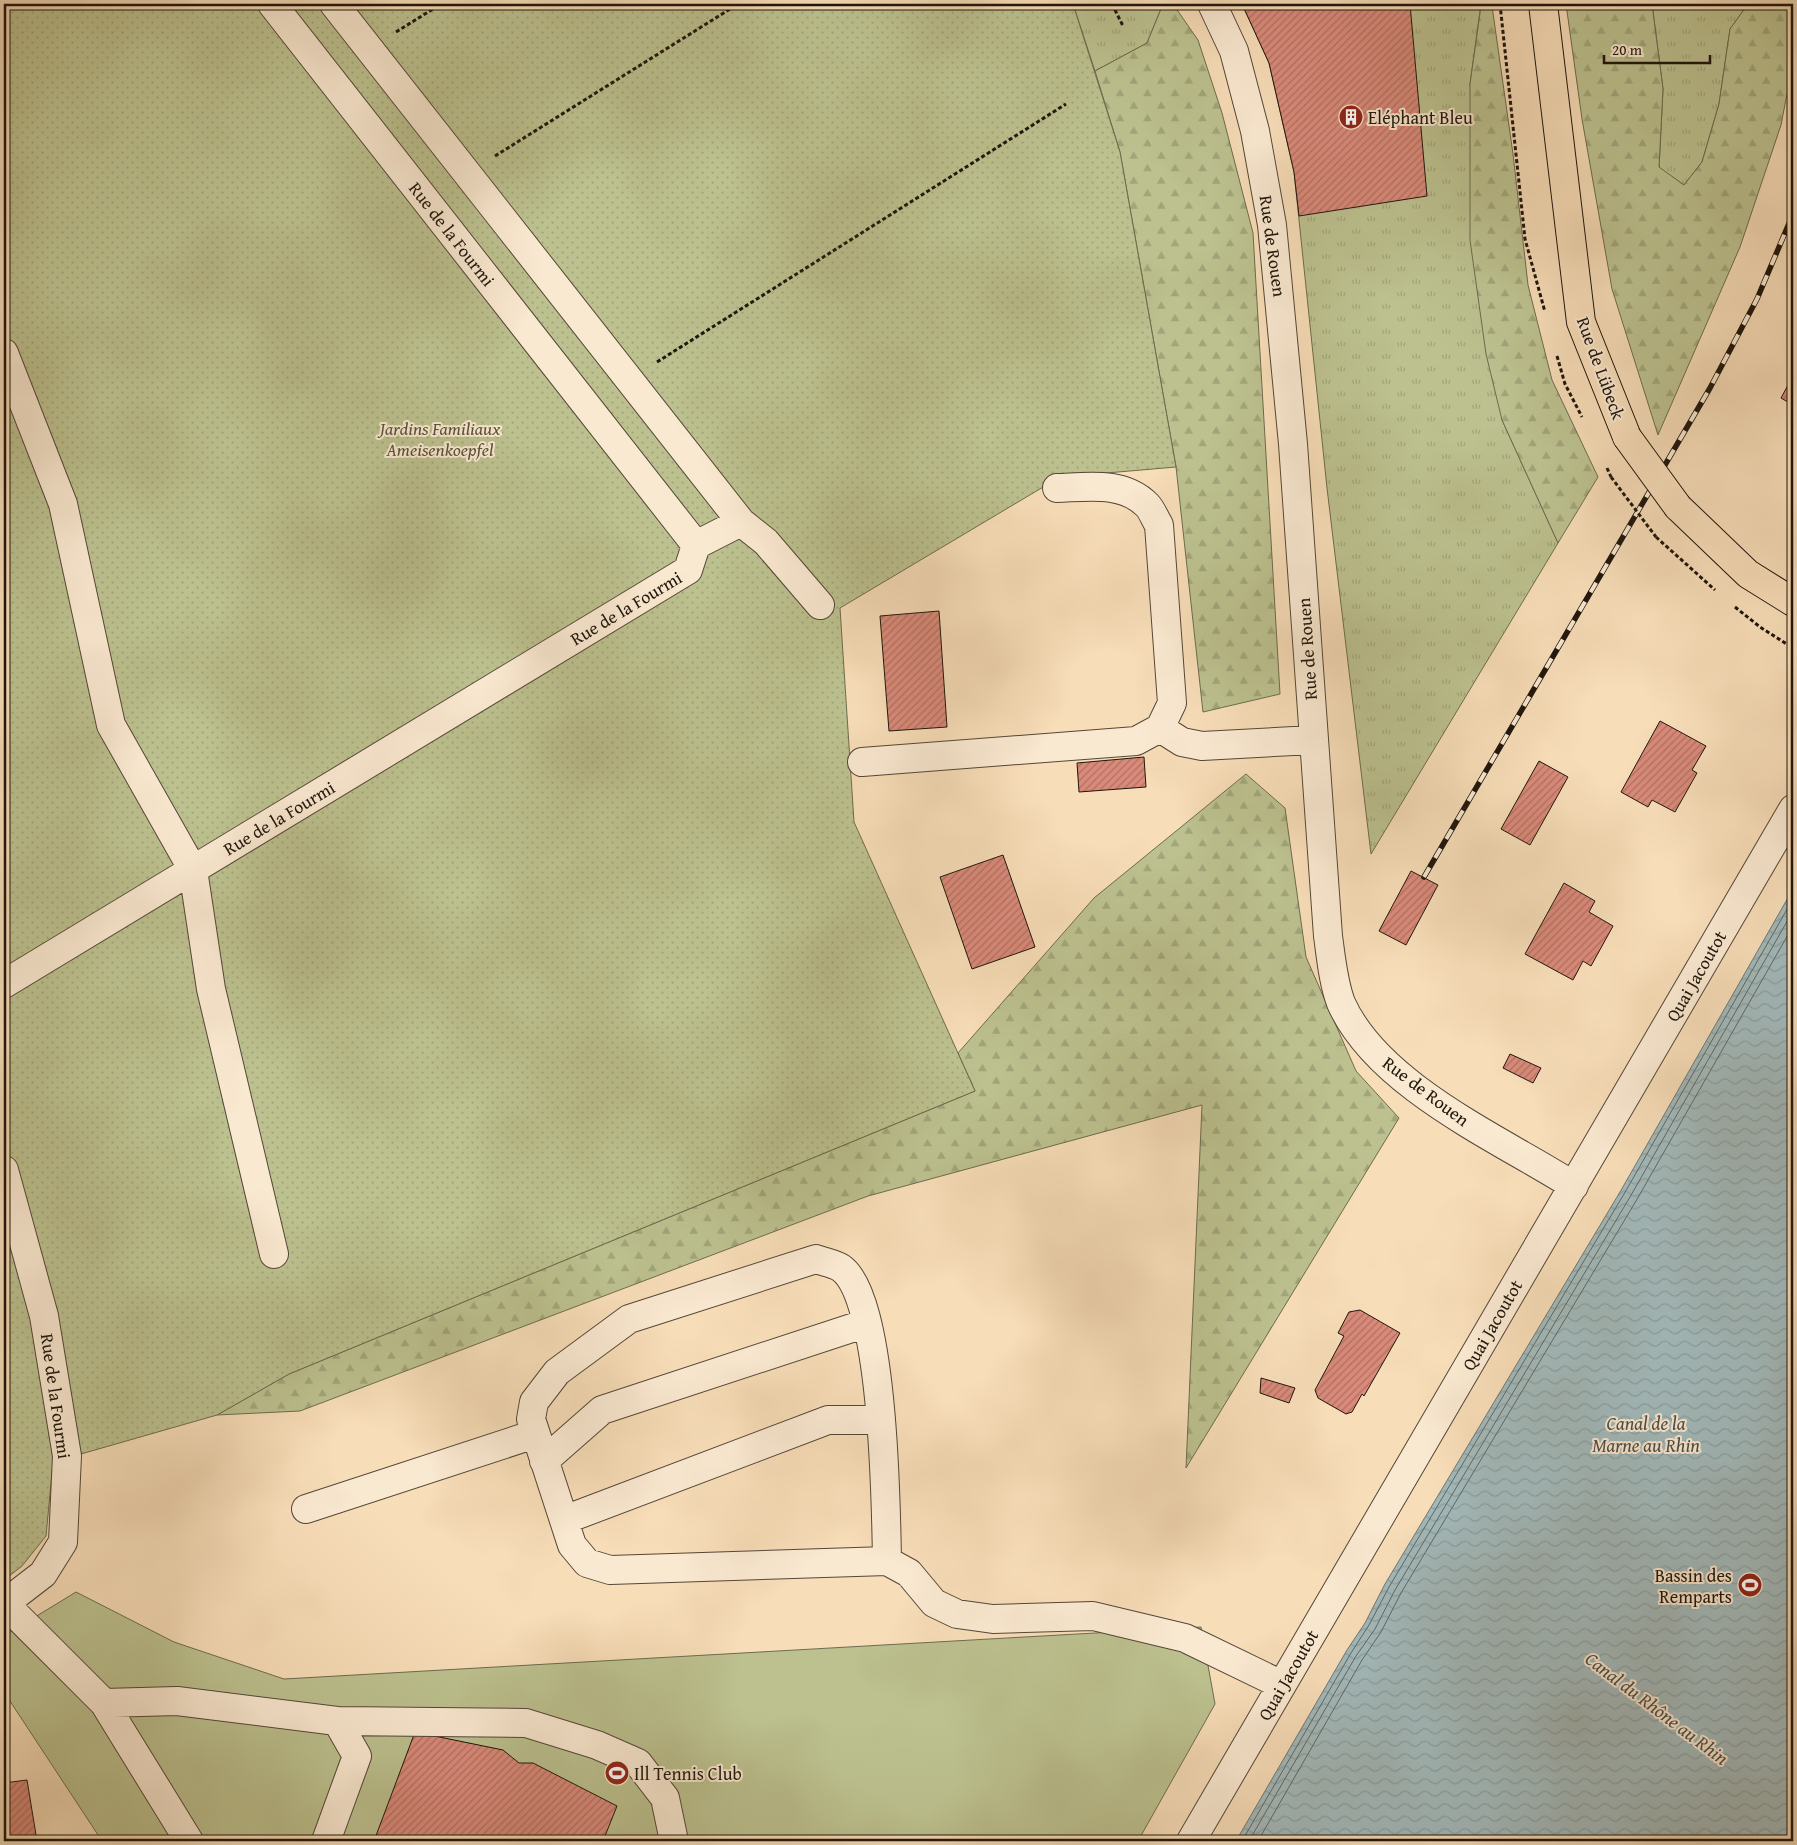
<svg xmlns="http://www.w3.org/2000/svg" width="1797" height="1845" font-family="'Gentium Book Plus',serif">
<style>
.grass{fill:url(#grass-tufts);stroke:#6d6b4e}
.forest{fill:url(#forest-firs);stroke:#6d6b4e}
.garden{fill:url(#garden-dots);stroke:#6d6b4e}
.pitch{fill:#bcc18f;stroke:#6d6b4e}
.water{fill:url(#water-waves);stroke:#6d7774}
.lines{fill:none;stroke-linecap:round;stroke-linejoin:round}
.shore{stroke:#606763;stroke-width:1}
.building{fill:url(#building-hatch);stroke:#1e150c}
.minor-casing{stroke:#544737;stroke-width:30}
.major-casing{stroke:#1e150c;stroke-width:30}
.path{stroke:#1e150c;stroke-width:3;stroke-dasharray:4 2.5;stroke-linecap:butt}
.minor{stroke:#fae9d1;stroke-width:28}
.major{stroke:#f7ddb8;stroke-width:28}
.rail-casing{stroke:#1e150c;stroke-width:5.5}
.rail{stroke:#fae9d1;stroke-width:4;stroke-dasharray:11;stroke-linecap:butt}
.major-bridge-casing{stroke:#1e150c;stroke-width:30;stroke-linecap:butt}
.path-bridge{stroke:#1e150c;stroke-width:3;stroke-dasharray:4 2.5;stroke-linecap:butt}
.major-bridge{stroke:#f7ddb8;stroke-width:28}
.labels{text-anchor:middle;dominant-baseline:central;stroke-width:4;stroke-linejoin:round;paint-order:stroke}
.poi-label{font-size:18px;fill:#1e150c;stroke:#fae9d1;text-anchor:start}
.street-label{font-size:18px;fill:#1e150c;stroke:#fae9d1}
.park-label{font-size:18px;font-style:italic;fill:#55513a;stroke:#fae9d1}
.water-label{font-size:19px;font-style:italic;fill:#4c4e49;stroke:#fae9d1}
</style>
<defs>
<pattern id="grass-tufts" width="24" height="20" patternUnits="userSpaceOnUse" patternTransform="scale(1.25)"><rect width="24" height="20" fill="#bcc18f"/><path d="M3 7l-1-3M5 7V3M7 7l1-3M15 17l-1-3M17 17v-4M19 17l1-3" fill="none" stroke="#a1a57a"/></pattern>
<pattern id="forest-firs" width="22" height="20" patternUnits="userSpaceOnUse" patternTransform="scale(1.25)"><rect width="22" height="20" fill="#bcc18f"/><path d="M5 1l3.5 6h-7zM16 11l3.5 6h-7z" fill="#a1a57a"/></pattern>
<pattern id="garden-dots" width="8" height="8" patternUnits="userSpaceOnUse" patternTransform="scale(1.25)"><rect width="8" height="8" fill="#bcc18f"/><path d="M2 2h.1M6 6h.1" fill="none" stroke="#a1a57a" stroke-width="1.8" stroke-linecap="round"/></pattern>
<pattern id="water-waves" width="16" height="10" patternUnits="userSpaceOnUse" patternTransform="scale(1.25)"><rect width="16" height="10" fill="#a2b9ba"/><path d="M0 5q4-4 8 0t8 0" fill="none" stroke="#8b9e9f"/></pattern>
<pattern id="building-hatch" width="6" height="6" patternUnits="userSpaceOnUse" patternTransform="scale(1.25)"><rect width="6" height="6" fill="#da8a7a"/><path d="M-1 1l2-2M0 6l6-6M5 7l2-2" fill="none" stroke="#b07062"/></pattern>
</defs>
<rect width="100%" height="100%" fill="#f7ddb8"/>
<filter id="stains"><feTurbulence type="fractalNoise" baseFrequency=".004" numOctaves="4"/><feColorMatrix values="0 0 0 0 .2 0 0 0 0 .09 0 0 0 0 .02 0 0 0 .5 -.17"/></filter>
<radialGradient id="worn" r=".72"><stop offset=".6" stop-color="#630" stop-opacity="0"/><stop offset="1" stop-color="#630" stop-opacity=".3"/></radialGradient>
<!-- grass -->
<path class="grass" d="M1073 4H1163L1147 43 1095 71Z
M1242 4H1481L1470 84 1502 420 1558 543 1371 854 1327 488 1294 172 1269 63Z
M1652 4H1748L1730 29 1719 104 1702 162 1684 185 1659 168 1663 89Z"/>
<!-- forest -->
<path class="forest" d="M1163 4H1173L1198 40 1222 113 1253 233 1280 694 1203 712 1176 467 1120 152 1095 71 1147 43Z
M1566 4H1652L1663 89 1659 167 1684 185 1702 162 1719 104 1730 29 1748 4H1793V63L1781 125 1740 247 1658 435 1612 289 1582 119Z
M1481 6H1492L1513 154 1528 285 1552 380 1598 477 1558 543 1502 420 1486 354 1470 240V84Z
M1246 774 1285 808 1306 957 1356 1071 1399 1118 1186 1468 1202 1105 868 1196 300 1411 217 1415 289 1374 975 1091 958 1053 1094 898Z"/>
<!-- garden -->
<path class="garden" d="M4 4H1073L1120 152 1176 467 1060 477 840 608 854 822 975 1091 289 1374 217 1415 53 1462 46 1536 22 1566 4 1580Z"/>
<!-- pitch -->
<path class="pitch" d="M76 1592 174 1642 284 1679 1201 1627 1215 1704 1138 1841H102L4 1692V1636Z"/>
<!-- water -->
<path class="water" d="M1793 889V1841H1236L1347 1650 1365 1623 1385 1584 1620 1192Z"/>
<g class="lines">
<!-- shore -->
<path class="shore" d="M1242 1841 1351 1653 1369 1625 1389 1587 1624 1194 1793 899
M1249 1841 1356 1656 1375 1629 1395 1590 1630 1197 1793 911
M1258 1841 1362 1660 1381 1632 1401 1593 1636 1201 1793 926"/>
</g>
<!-- building -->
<path class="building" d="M1242 4H1410L1427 196 1299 216 1294 172 1269 63Z
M1793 376V405L1781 398Z
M939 611 947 727 889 731 880 616Z
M1660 721 1706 746 1692 770 1697 773 1675 812 1652 800 1648 807 1621 792Z
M1144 757 1146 787 1079 792 1077 763Z
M1539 761 1568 777 1530 845 1501 829Z
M1003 855 1035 947 972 969 940 877Z
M1411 871 1438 885 1406 945 1379 931Z
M1564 883 1595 901 1589 912 1613 926 1591 966 1583 961 1573 980 1525 954Z
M1510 1054 1541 1068 1533 1083 1503 1068Z
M1360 1310 1400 1333 1364 1396 1362 1394 1352 1412 1346 1414 1318 1398 1315 1390 1344 1336 1338 1333 1349 1312Z
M1261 1378 1295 1388 1289 1403 1260 1393Z
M415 1732 503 1750 519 1763H533L617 1806 603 1841H374Z
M27 1780 37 1841H4V1783Z"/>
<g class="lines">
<defs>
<path id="minor" d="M334 4 741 522 696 545
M1212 4 1234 51 1255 131 1272 225 1293 444 1328 936C1331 957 1333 982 1341 1003 1378 1086 1500 1139 1574 1186
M4 353 63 504 111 725 193 870 211 989 274 1254
M741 522 766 542 820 605
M1160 728 1182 742 1202 746 1312 740
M862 762 1136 741 1160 728 1172 703 1159 525C1155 519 1152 510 1147 505 1123 481 1088 487 1057 488
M4 984 688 570 696 545 272 4
M4 1170 44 1316 67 1456 63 1542 43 1574 4 1604
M544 1461 602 1410 867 1323
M306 1509 535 1434
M564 1520 828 1420H881
M887 1561C886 1507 884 1298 841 1268 835 1264 824 1262 816 1259L629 1319 557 1372 534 1402 531 1419 572 1545 587 1563 610 1570 887 1561 909 1573 934 1603 957 1614 993 1619 1093 1616 1185 1638 1282 1685
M4 1603 104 1703 189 1841
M104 1703 177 1701 337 1721 357 1756 326 1841
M337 1721 526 1723 597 1745 638 1763 665 1798 674 1841
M1191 1841 1793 809"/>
<path id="major" d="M1543 4 1581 322 1627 437
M1678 507 1748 574 1793 602"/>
</defs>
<!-- minor casing -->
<use href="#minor" class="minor-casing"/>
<!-- major casing -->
<use href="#major" class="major-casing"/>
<!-- path -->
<path class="path" d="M1112 4 1123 26
M1500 4 1525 239 1545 312
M396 32 441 4
M495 156 738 4
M1557 356 1565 384 1582 417
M657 362 1066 104
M1607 468 1611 477
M1656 537 1715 590
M1735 607 1760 627 1793 648"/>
<!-- minor -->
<use href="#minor" class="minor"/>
<!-- major -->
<use href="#major" class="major"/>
<defs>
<path id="rail" d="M1424 877 1710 388 1757 299 1793 214"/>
</defs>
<!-- rail casing -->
<use href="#rail" class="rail-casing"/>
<!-- rail -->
<use href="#rail" class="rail"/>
<defs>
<path id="major-bridge" d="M1627 437 1678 507"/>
</defs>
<!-- major-bridge casing -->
<use href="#major-bridge" class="major-bridge-casing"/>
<!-- path-bridge -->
<path class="path-bridge" d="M1611 477 1656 537"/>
<!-- major-bridge -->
<use href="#major-bridge" class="major-bridge"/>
</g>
<!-- icons -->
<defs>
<symbol id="building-disc" viewBox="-11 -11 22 22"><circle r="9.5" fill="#8f2418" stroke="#fae9d1"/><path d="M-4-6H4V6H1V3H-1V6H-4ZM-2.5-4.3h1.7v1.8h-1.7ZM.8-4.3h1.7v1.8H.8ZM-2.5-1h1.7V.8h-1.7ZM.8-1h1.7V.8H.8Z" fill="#fff"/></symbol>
<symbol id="stadium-disc" viewBox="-11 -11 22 22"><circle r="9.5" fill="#8f2418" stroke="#fae9d1"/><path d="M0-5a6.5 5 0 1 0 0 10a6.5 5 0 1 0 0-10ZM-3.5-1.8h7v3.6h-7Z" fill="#fff"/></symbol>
</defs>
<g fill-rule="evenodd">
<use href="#building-disc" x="1337" y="103" width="28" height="28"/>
<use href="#stadium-disc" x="1736" y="1571" width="28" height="28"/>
<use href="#stadium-disc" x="603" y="1759" width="28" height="28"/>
</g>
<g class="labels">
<!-- poi labels -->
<g class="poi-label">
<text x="1368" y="117">Eléphant Bleu</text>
<text x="1732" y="1575" text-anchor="end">Bassin des<tspan x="1732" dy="21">Remparts</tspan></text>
<text x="634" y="1773">Ill Tennis Club</text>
</g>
<!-- street labels -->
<g class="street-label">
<text transform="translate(452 234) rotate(52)">Rue de la Fourmi</text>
<text transform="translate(1273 246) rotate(82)">Rue de Rouen</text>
<text transform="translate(1601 368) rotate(70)">Rue de Lübeck</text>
<text transform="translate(626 608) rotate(-31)">Rue de la Fourmi</text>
<text transform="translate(1307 649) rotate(-94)">Rue de Rouen</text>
<text transform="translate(279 818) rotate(-31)">Rue de la Fourmi</text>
<text transform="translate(1696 976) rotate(-60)">Quai Jacoutot</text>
<text transform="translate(1426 1091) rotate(37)">Rue de Rouen</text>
<text transform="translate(1492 1325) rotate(-60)">Quai Jacoutot</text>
<text transform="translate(56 1396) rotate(82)">Rue de la Fourmi</text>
<text transform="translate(1288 1675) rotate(-60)">Quai Jacoutot</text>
</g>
<!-- park labels -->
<g class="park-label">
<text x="440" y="428">Jardins Familiaux<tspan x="440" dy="21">Ameisenkoepfel</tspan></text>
</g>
<!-- water labels -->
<g class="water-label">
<text x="1646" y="1423">Canal de la<tspan x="1646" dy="22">Marne au Rhin</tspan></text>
<text transform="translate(1657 1708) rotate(37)">Canal du Rhône au Rhin</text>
</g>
</g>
<!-- margin -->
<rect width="1797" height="1845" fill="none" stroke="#f7ddb8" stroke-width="20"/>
<rect x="5" y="5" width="1787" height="1835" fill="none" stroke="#1e150c" stroke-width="2.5"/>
<rect x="10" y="10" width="1777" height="1825" fill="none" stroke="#1e150c"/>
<!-- scale -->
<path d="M1604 55v8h106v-8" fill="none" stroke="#1e150c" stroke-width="2.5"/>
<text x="1612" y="55" font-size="15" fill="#1e150c" stroke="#fae9d1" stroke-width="4" paint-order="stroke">20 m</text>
<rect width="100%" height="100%" filter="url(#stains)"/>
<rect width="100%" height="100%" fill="url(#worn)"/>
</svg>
